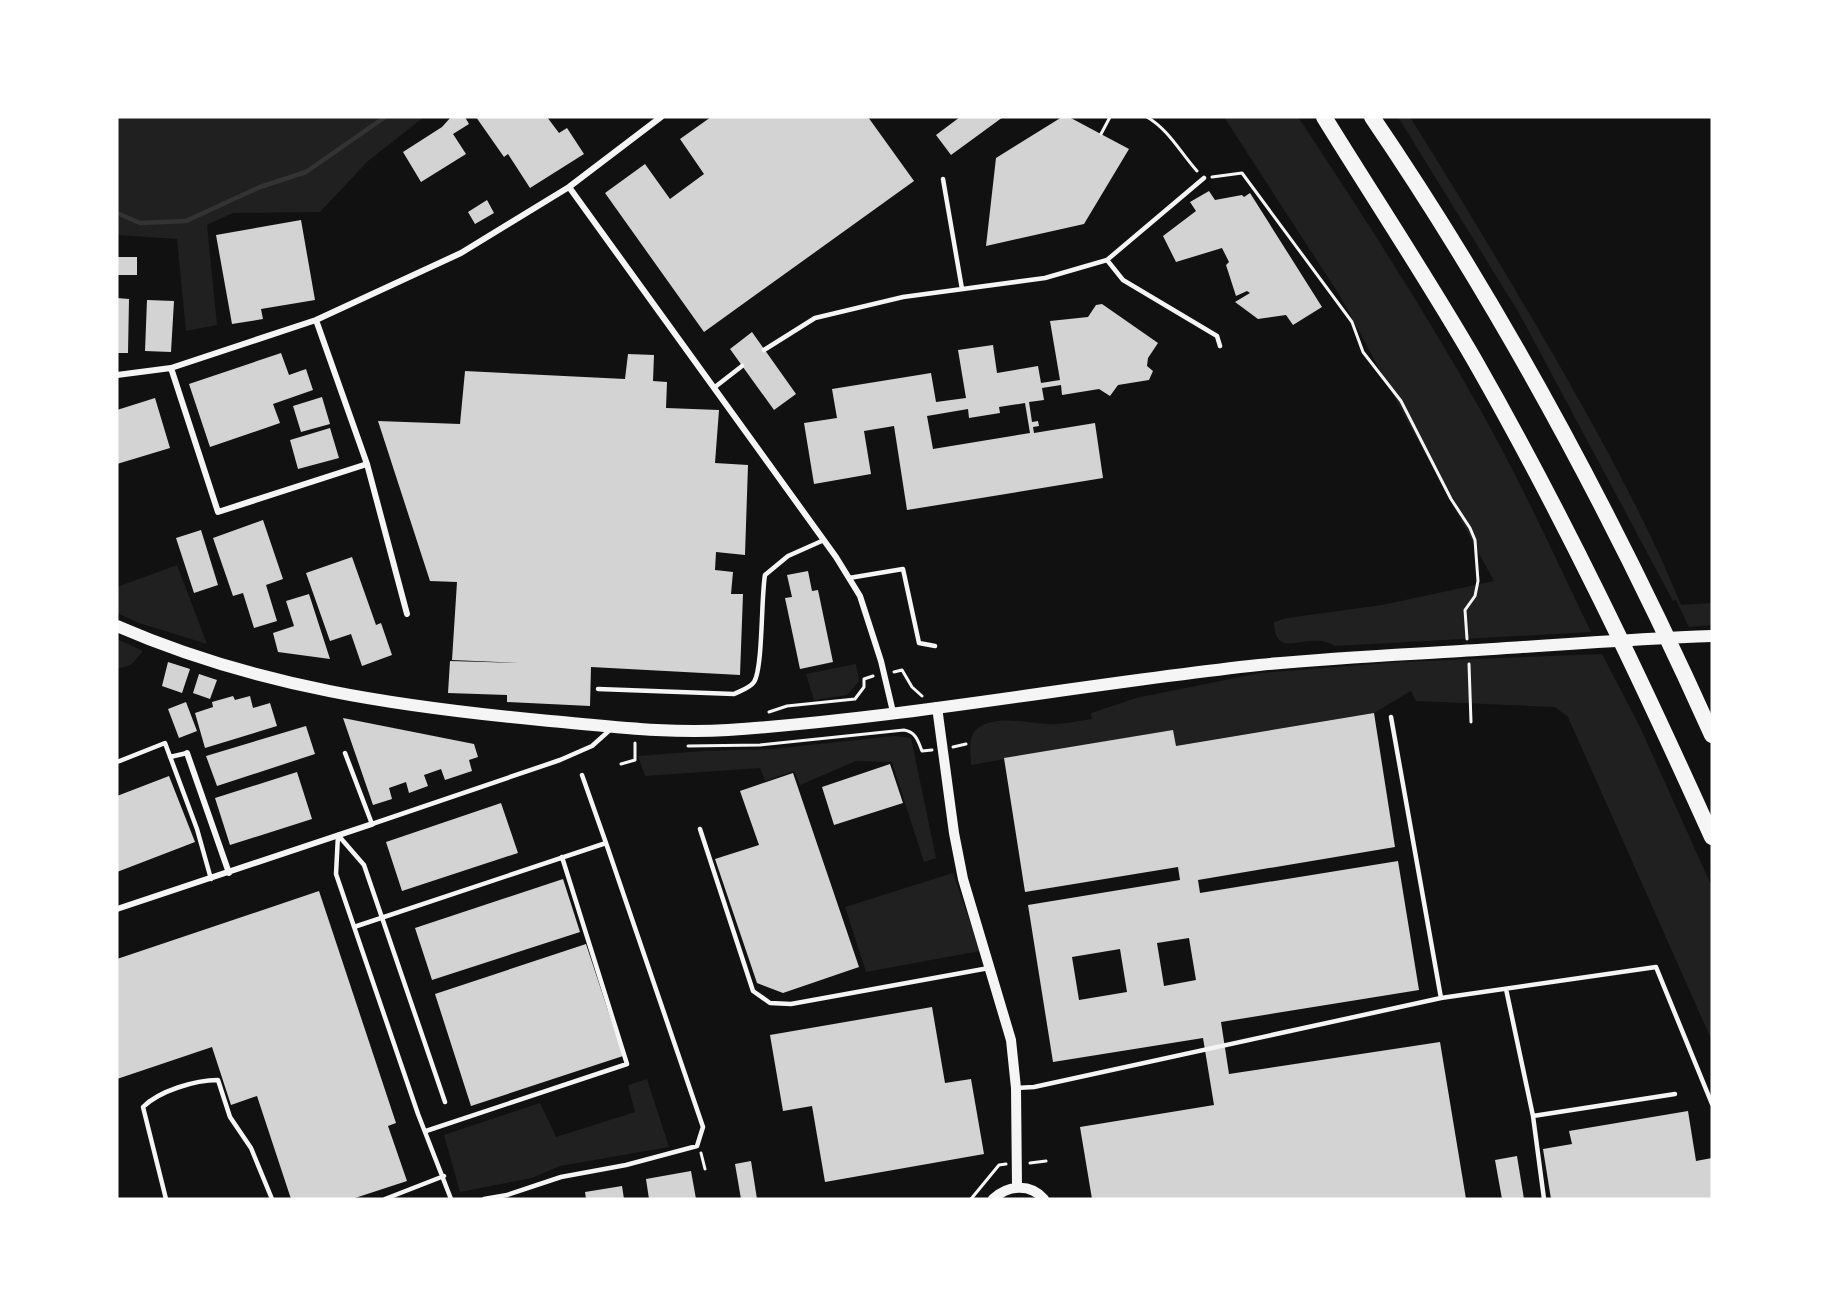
<svg xmlns="http://www.w3.org/2000/svg" width="1829" height="1316" font-family="Lora,serif">
<style>
.green{fill:#202020}
.lines{fill:none;stroke-linecap:round;stroke-linejoin:round}
.stream{stroke:#333;stroke-width:4.5}
.building{fill:#d3d3d3;fill-rule:evenodd}
.path{stroke:#f5f5f5;stroke-width:3}
.service{stroke:#f5f5f5;stroke-width:4.5}
.minor{stroke:#f5f5f5;stroke-width:6}
.tertiary{stroke:#f5f5f5;stroke-width:10}
.secondary{stroke:#f5f5f5;stroke-width:12}
.motorway{stroke:#f5f5f5;stroke-width:16}
</style>
<rect width="100%" height="100%" fill="#111"/>
<!-- green -->
<path class="green" d="M117 117H424L368 161 320 212 233 213 207 225 217 325 186 331 177 239 117 235Z
M1224 117H1298C1360 210 1420 304 1476 402 1518 476 1555 557 1591 632L1335 646C1328 642 1321 640 1312 641 1292 642 1275 652 1274 622L1287 618 1382 605 1494 581 1340 296Z
M1398 117H1410C1459 195 1506 274 1553 354 1599 435 1646 518 1681 605L1712 603V625L1689 627 1676 600 1673 601 1519 313Z
M177 565 207 644 139 623 117 613V587Z
M117 639 143 651 131 665 117 669Z
M1602 654 1640 727 1712 887V1041L1568 717 1555 707 1416 701 1411 691 1374 713 1176 746 1173 730 971 765C971 754 967 737 977 729 995 714 1025 723 1046 724 1061 725 1077 721 1092 719L1091 713 1136 698 1260 673 1400 662Z
M856 664 859 681 847 695 814 700 806 674Z
M894 736 911 738 936 858 924 862 892 762 856 761 800 785 794 771 765 781 760 768 645 776 638 756 703 751 773 749Z
M953 873 980 951 866 972 845 907Z
M647 1079 669 1147 560 1166 532 1178 460 1192 444 1135 540 1103 556 1137 635 1112 628 1085Z"/>
<g class="lines">
<!-- stream -->
<path class="stream" d="M117 213 140 223 186 221 260 187 306 172 385 117"/>
</g>
<!-- building -->
<path class="building" d="M451 117H465L469 124 453 134 466 154 421 182 403 152 442 127Z
M476 117H547L559 133 567 128 584 154 530 188 508 154 504 157Z
M711 117H868L914 181 704 332 605 193 645 164 670 199 704 174 680 139Z
M960 117H1003L951 155 936 135Z
M1062 117H1069L1129 149 1084 224 986 246 996 158Z
M1209 191 1215 200 1242 195 1244 197 1250 193 1322 307 1293 325 1286 315 1258 319 1235 302 1250 293 1247 291 1236 296 1226 265 1229 262 1222 248 1176 262 1163 236 1196 211 1190 202Z
M487 200 494 213 475 224 468 212Z
M301 220 315 300 261 309 263 319 232 324 216 235Z
M117 257H137V275H117Z
M117 298 129 299 128 353H117Z
M147 300 174 301 171 352 145 351Z
M1102 304 1158 343 1148 358 1147 366 1153 371 1149 380 1118 385 1110 396 1099 389 1062 395 1061 385 1042 388 1044 400 1029 402 1032 422 1038 421 1039 426 1033 427 1034 433 1095 423 1103 478 907 510 894 426 864 431 871 474 814 484 804 423 837 418 832 389 931 373 936 402 966 398 958 350 993 345 997 373 1038 366 1041 383 1060 380 1050 321 1088 317 1096 305ZM1025 403 1030 433 933 449 927 416 968 409 969 418 1000 413 999 407Z
M752 332 796 394 774 410 730 349Z
M281 353 289 375 306 369 313 390 273 404 280 423 210 447 189 384Z
M628 354 654 355 653 381 667 382 666 408 719 410 715 463 748 465 745 555 716 552 715 570 733 572 731 594H743L740 675 591 667 590 706 507 702V695L448 693 450 661 520 663 452 660 457 582 430 581 378 421 460 424 465 371 625 379Z
M322 397 330 424 301 432 293 406Z
M155 398 170 448 117 464V410Z
M330 428 339 458 298 469 290 440Z
M263 520 283 579 266 585 277 621 254 628 243 593 233 596 213 538Z
M201 530 218 585 194 593 176 538Z
M352 557 376 625 381 623 392 655 362 666 351 634 330 641 306 573Z
M808 571 812 591 818 590 833 662 800 669 785 598 792 597 787 575Z
M309 594 330 659 278 652 273 633 294 626 286 601Z
M168 662 190 669 182 693 162 686Z
M199 674 217 680 210 699 193 693Z
M233 696 235 700 250 696 253 708 270 703 277 726 205 748 195 713 213 707 212 702Z
M186 702 197 731 179 738 168 709Z
M1374 713 1395 847 1198 880 1200 893 1398 861 1419 990 1221 1022 1229 1074 1440 1042 1466 1199H1092L1080 1127 1214 1105 1203 1038 1053 1062 1028 905 1180 880 1178 867 1025 892 1004 758 1173 730 1176 746ZM1189 938 1196 980 1164 986 1157 943ZM1120 949 1127 992 1079 1000 1072 957Z
M343 718 474 744 478 757 469 760 472 771 445 780 441 769 424 775 428 786 409 793 406 782 389 788 392 799 373 805Z
M306 726 315 754 217 786 206 756Z
M890 764 903 803 834 825 822 787Z
M297 772 312 819 230 845 215 798Z
M793 773 859 967 783 993 757 983 715 859 759 845 740 791Z
M169 776 195 842 117 872V796Z
M501 803 518 853 402 891 386 842Z
M563 879 580 932 432 980 415 928Z
M319 891 396 1123 388 1126 407 1181 352 1199H291L257 1096 231 1105 212 1047 117 1079V959Z
M586 944 623 1056 471 1106 435 994Z
M932 1007 945 1083 971 1079 984 1154 825 1182 812 1106 783 1111 770 1035Z
M1688 1111 1696 1161 1712 1158V1199H1551L1543 1149 1572 1144 1569 1131Z
M1517 1156 1524 1199H1502L1495 1160Z
M751 1161 757 1199H741L735 1164Z
M691 1171 696 1199H649L646 1179Z
M622 1186 624 1199H586L585 1192Z"/>
<g class="lines">
<!-- path -->
<path class="path" d="M1147 117C1169 130 1180 152 1197 171
M1101 134 1110 117
M1212 177 1242 173 1352 322 1363 352 1401 401 1451 499 1470 528 1475 540 1478 581 1475 596 1465 610 1467 639
M1469 664 1471 722
M894 672 902 670 912 687 922 696
M769 712 787 706 855 699 864 687V679L873 676
M688 746 760 745 904 730C916 732 918 741 922 751L932 750
M953 747 966 744
M621 764 635 760V743
M701 1153 705 1169
M1030 1163 1046 1161
M971 1199 999 1165 1006 1164"/>
<!-- service -->
<path class="service" d="M943 179 962 289
M1107 260 1123 280 1217 336 1220 346
M764 350 815 318 903 297 1045 278 1107 260 1204 178
M715 387 742 366
M849 578 903 569 919 643 935 646
M598 689 734 694C740 691 750 688 754 682 763 668 761 597 765 575L788 556 824 540
M1391 717 1441 998 1656 967 1712 1104
M345 753 372 824 560 760 592 746 611 729
M170 757 187 753
M117 762 165 743 197 829 211 879
M582 775 606 843
M700 829 753 991 770 1003 791 1004 989 968
M338 835 336 874 418 1114 451 1199
M338 835 364 865 445 1102
M354 927 606 843 703 1127 697 1146 626 1165 561 1177 507 1195 484 1199
M1506 989 1533 1116 1544 1199
M1016 1088 1034 1087 1441 998
M1533 1116 1675 1094
M426 1131 627 1064 562 857
M166 1199 143 1107C159 1091 195 1080 218 1080L230 1117 251 1148 272 1199
M385 1199 444 1176"/>
<!-- minor -->
<path class="minor" d="M569 187 836 557 860 596 881 661 893 712
M316 320 367 464 407 614
M171 368 218 512 367 464
M117 375 171 368 316 320 461 253 569 187 661 117
M187 753 229 873
M117 909 372 824"/>
<!-- tertiary -->
<path class="tertiary" d="M937 707 954 833 963 879 1011 1040 1016 1088 1017 1187
M993 1199C1008 1185 1030 1183 1044 1199"/>
<!-- secondary -->
<path class="secondary" d="M117 626C257 687 400 707 550 721 609 726 669 734 728 730 906 718 1082 684 1259 665 1326 658 1394 655 1461 651 1545 646 1628 639 1712 636"/>
<!-- motorway -->
<path class="motorway" d="M1324 117C1374 198 1427 278 1475 361 1563 515 1639 675 1712 837
M1372 117C1504 311 1616 521 1712 735"/>
</g>
<!-- border -->
<rect width="1829" height="1316" fill="none" stroke="#ffffff" stroke-width="237"/>
</svg>
